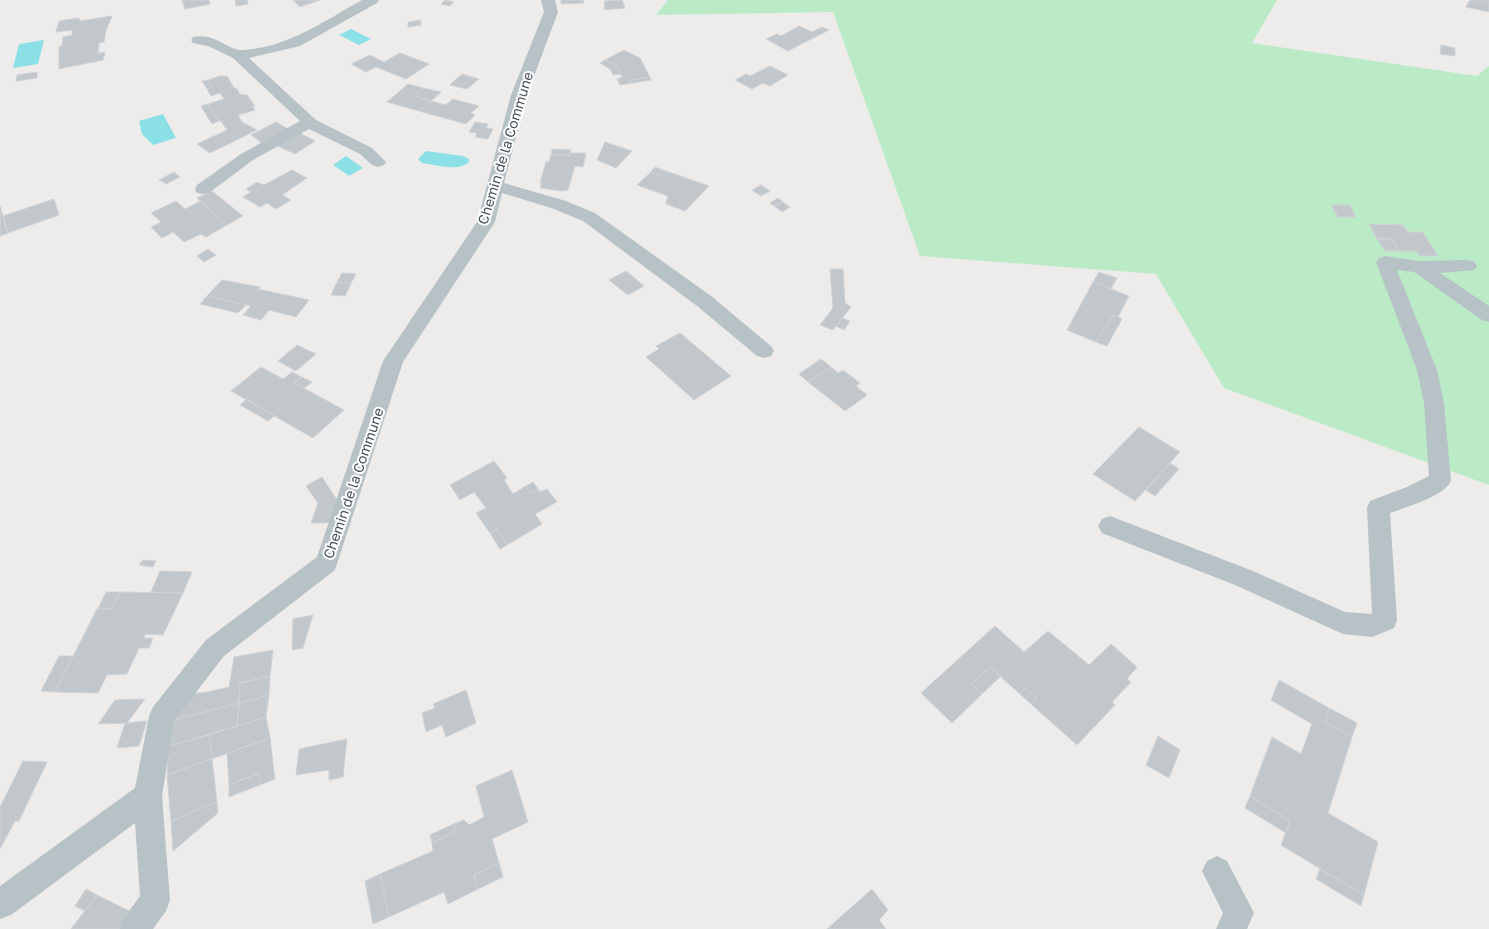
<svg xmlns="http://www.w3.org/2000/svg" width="1489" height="929" font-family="'Golos Text',sans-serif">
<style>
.green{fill:#baebc6}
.water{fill:#8ae0e5}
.building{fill:#c2c7cb;stroke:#cfd3d7}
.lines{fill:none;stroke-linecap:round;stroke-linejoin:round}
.minor{fill:#b7c2c7;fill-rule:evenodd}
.labels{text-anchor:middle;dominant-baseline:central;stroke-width:4;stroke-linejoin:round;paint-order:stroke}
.street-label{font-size:14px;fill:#455157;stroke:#fff}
</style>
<rect width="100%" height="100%" fill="#eeebeb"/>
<!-- green -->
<path class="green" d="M668 0H1277L1252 43 1477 76 1489 66V485L1224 388 1156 274 920 256 833 12 656 15Z"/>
<!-- water -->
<path class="water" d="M351 29 371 39 359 45 339 35Z
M44 40 38 64 13 68 19 44Z
M163 114 176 138 153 145 142 134 139 121Z
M426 151 463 156 469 159V162C458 172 436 165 422 163L418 159Z
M346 156 363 168 349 176 333 165Z"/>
<!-- building -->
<path class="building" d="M182 0H209L210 4 185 9Z
M235 0H247L248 4 236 6Z
M293 0H320L300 7Z
M445 0H446L454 2 450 6 441 4Z
M561 0H583L584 3 561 4Z
M622 0 625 8 605 10 604 1Z
M1470 0H1489V12L1466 7Z
M112 16 106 31 104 42 99 43 98 53 105 52 103 60 59 69V47L62 46 63 37 72 35V30L56 32 59 21 79 18 80 21Z
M421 20V25L408 27V22Z
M799 26 812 32 822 27 829 30 788 51 766 39 777 34 781 36Z
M1441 45 1455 48V56L1440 54Z
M624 50 640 58 650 77 631 80 632 83 620 85 617 79 622 77 617 66 605 60Z
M400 53 429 64 406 79 376 67 366 72 351 64 370 55 384 62Z
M605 60 617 66 621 74 613 75 610 69 600 63Z
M770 66 788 75 770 86 763 83 752 89 735 80 746 74 750 76Z
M37 72V78L16 81 17 75Z
M462 74 479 79 467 89 450 85Z
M220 76H227L234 88H236L240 94 247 95 255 106H252L255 110 238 115 242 122 257 130 210 153 197 144 227 130 221 121H219L208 104 224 99 220 93 211 96 207 89 212 87 208 80Z
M650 77 651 80 632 83 631 80Z
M208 80 212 87 207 89 202 81Z
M408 84 423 88 414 96 431 101 419 111 387 102Z
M423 88 441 92 431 101 414 96Z
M453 99 479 106 471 113 475 115 466 124 419 111 431 101 446 105Z
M208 104 219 121 212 124 201 106Z
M276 122 288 129 262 143 251 135Z
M475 122 488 124 486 128 493 129 488 139 475 137 477 133 469 132Z
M300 133 315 141 295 154 278 146Z
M605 142 632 151 616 168 597 160Z
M552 149 571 150 569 155H551Z
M570 153H586L583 167 575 166 568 190 562 191 540 188 542 183H540L546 162H549L551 155H569Z
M655 167 663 170 658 175 651 172Z
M292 170 307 178 282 195 291 200 276 209 267 203 260 207 243 197 251 192 246 189 257 182 264 185Z
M663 170 709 186 685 211 666 204 668 196 637 185 651 172 658 175Z
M174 172 180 177 166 184 159 180Z
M761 185 770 191 761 196 752 190Z
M212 191 243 216 225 226 197 198Z
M778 198 783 202 774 206 770 203Z
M54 199 59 215 8 233 3 216Z
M176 201 185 209 201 201 225 226 206 237 201 234 184 242 173 232 162 238 151 227 161 222 151 213Z
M783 202 790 207 782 212 774 206Z
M1331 205H1350L1356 217H1338Z
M0 206 8 233 0 236Z
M1369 224 1403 225 1408 232H1423L1438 256H1419L1416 251H1399L1392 239H1377Z
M1377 239H1392L1399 251H1385Z
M208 249 216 255 204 262 197 256Z
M830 269H843L845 303 851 307 833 330 820 325 833 308Z
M626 271 644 286 628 295 609 280Z
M1099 272 1117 278 1111 289 1093 282Z
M342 273 356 274 351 283 337 282Z
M222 280 260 287 258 289 309 300 296 317 269 310 261 320 243 315 251 306 207 296Z
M337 282 351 283 345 296 331 295Z
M1093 282 1129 296 1118 317 1113 315 1107 328 1105 327 1096 342 1067 330Z
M207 296 246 305 238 313 200 304Z
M1113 315 1122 319 1107 346 1096 342 1105 327 1107 328Z
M842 318 850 321 844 330 836 326Z
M680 333 731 376 694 400 646 357 659 349 656 346Z
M297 345 316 354 296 371 278 361Z
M821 359 831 367 808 382 799 374Z
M261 367 283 379 292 372 302 377 294 383 344 410 313 438 231 391Z
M831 367 838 373 843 370 860 383 856 386 867 395 845 411 808 382Z
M302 377 312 382 304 388 294 383Z
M247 399 274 416 268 421 240 405Z
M1139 427 1180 452 1135 501 1093 474Z
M494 461 507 478 504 480 513 494 526 486 530 493 538 489 540 492 547 489 557 502 535 514 542 524 507 545 497 529 490 533 476 513 486 508 474 492 460 500 450 485Z
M1170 463 1179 469 1155 496 1146 490Z
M322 477 339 503 333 523H311L318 503 306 486Z
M533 482 538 489 530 493 526 486Z
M497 529 507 545 500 549 490 533Z
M143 560 156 561 153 567 139 565Z
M160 571 192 572 183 593 151 592Z
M106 592H120L111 609H98Z
M120 592 183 593 163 635 145 634 144 638H153L149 648H139L127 674 107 675 98 693 55 692 97 609H111Z
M313 615 303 648 292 650 293 619Z
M995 626 1024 652 1048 631 1089 665 1111 644 1137 667 1127 679 1131 682 1112 702 1115 705 1077 745 1031 704 1037 699 1025 688 1020 694 990 667 971 684 982 694 952 723 921 693Z
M273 650 270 676 240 683 239 703 174 720 186 694 208 692 229 687 234 657Z
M59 656H73L55 692 41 691Z
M990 667 1001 676 982 694 971 684Z
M270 676 269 695 239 703 240 683Z
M1279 680 1329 708 1325 722 1352 737 1328 813 1378 842 1364 895 1281 845 1290 821 1250 796 1272 737 1301 754 1312 724 1271 700Z
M1025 688 1037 699 1031 704 1020 694Z
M466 690 476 723 446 737 442 725 426 732 422 713 435 708 433 704Z
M269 695 266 717 237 726 239 703Z
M145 699 127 723 98 724 115 700Z
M239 703 237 726 169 746 174 720Z
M1329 708 1357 723 1352 737 1325 722Z
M266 717 270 738 212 759 209 735Z
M147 721 139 746 117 748 125 723Z
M209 735 212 759 167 775 169 746Z
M1158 736 1180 750 1169 778 1146 765Z
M270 738 275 779 260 785 259 773 229 785 227 753Z
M347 739 343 777 329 780V770L296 775 299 749Z
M212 759 217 802 171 821 167 775Z
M23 761 47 762 19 821H15L0 849V807Z
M512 770 528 822 492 839 499 863 474 875 478 889 448 904 444 892 389 917 380 874 433 851 432 843 454 832 456 823 464 820 469 825 484 817 476 786Z
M259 773 260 785 229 797V785Z
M1250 796 1290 821 1286 833 1245 808Z
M217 802 218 813 173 851 171 821Z
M456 823 454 832 432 843 430 835Z
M499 863 503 877 478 889 474 875Z
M1320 869 1364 895 1361 906 1316 879Z
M380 874 389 917 373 924 365 881Z
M86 889 97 895 85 911 75 906Z
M872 889 888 910 879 920 886 929H827Z
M97 895 133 913 122 929H71Z"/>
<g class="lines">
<!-- minor -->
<path class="minor" d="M362 0H379L377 3 300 46 249 58 316 120 372 148 386 162 384 165 378 167 372 165 360 154 309 129 253 160 209 193 203 194 197 193 195 189 197 185 241 154 300 121 233 58 208 46 193 43 191 40 193 37C215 32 229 51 242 50 287 48 324 21 362 0Z
M541 0H555L558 12 527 95 504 183 566 201 595 213 711 296 771 346 774 351 771 356 764 358 757 356 697 306 583 221 554 209 502 193 495 222 403 362 335 570 224 656 174 721 162 796 170 900 166 911 153 929H120L124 918 140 896 135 823 11 915 0 919V886L135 788 149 716 153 707 206 640 317 557 383 361 477 222 511 95 544 12Z
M1385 256 1419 261 1468 260 1474 262 1477 266 1474 270 1440 273 1489 306V322L1482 320 1414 272 1397 270 1437 370 1444 403 1451 481C1443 497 1406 507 1390 513L1397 620 1394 628 1372 637 1343 634 1235 585 1102 533 1098 526 1102 519 1110 516 1253 571 1345 612 1372 614 1367 508 1370 501 1407 487 1429 476 1424 403 1417 370 1376 262 1379 258Z
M1217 856 1227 861 1254 913 1247 929H1216L1223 913 1202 871 1207 861Z"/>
</g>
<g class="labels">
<!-- street labels -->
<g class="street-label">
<text transform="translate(505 148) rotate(-73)">Chemin de la Commune</text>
<text transform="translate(353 483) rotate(-71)">Chemin de la Commune</text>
</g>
</g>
</svg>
